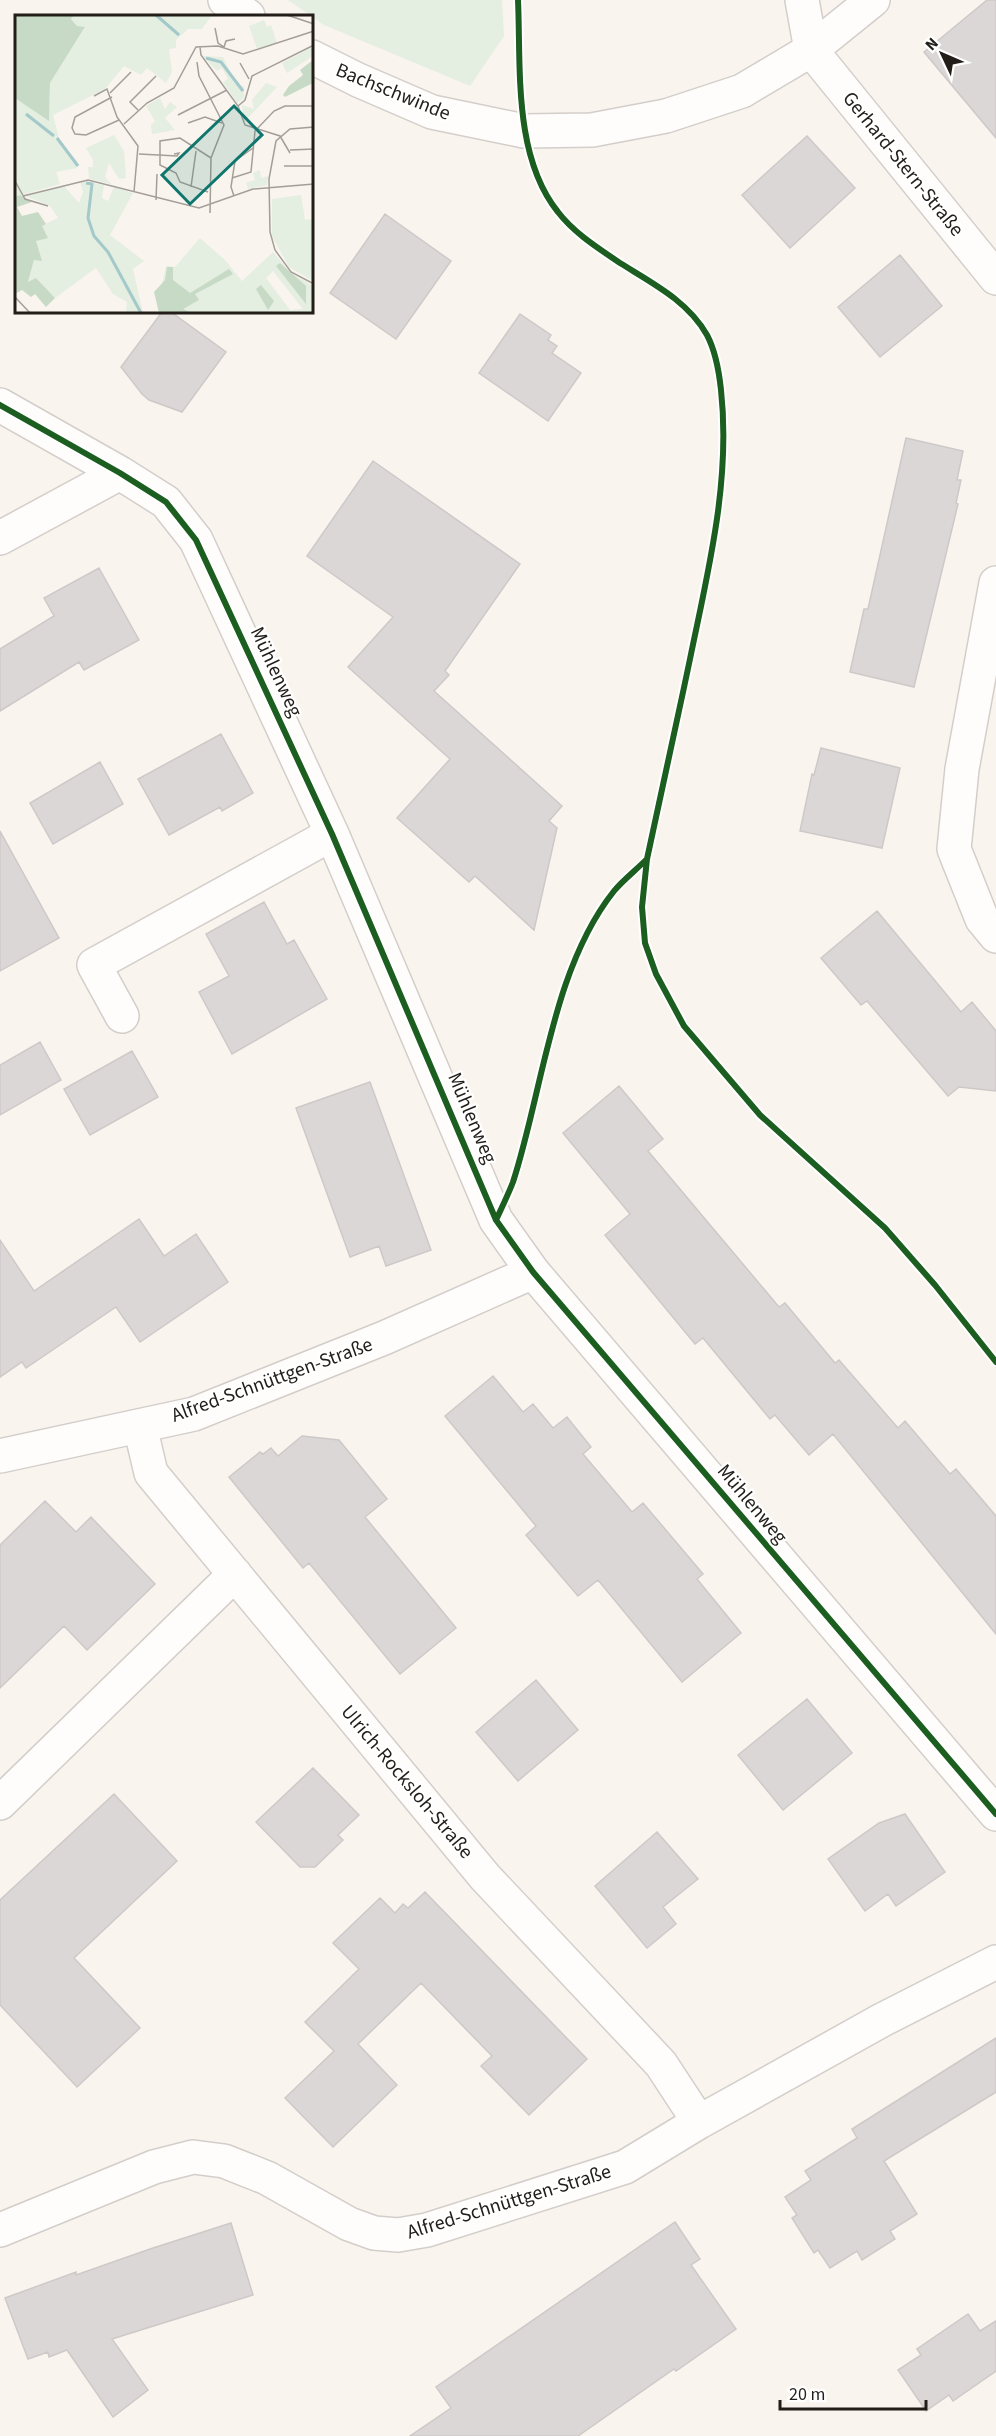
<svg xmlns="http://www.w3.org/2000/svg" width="996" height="2436" font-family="'Source Sans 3',sans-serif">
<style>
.green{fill:#e4eee1}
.building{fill:#dcd7d7;stroke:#cec9c9;stroke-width:1.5}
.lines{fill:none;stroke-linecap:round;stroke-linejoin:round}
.minor-casing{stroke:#d4ceca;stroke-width:36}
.minor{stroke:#fefdfc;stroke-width:33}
.cycleway-casing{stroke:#fff;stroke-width:10}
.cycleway{stroke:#1b5e20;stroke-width:6}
.labels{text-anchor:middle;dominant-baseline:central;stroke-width:4.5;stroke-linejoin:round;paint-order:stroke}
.street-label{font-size:20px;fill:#221d19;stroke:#fff}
.inset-river{fill:none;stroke:#a3c9ca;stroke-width:3}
.inset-road{fill:none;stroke:#a49e99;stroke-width:1.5}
.view{fill:#0f766e;fill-opacity:0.15;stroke:#0f766e;stroke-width:3}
.inset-edge{fill:none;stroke:#221d19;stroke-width:3}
</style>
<rect width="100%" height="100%" fill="#faf4ee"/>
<!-- green -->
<path class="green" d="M288 0H502L504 36 470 86 324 25Z"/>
<!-- building -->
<path class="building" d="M987 0H996V138L924 52Z
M807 136 855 188 790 248 742 195Z
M385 214 451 261 396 339 330 293Z
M900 255 942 306 880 357 838 307Z
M162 312H171L226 352 182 412 149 400 142 394 121 367Z
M520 314 551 335 548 340 557 346 552 353 581 373 548 421 479 373Z
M906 438 963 451 957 480H961L956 503 958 504 914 687 850 672 864 609H868Z
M373 461 520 564 445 671 449 675 434 691 562 806 549 821 557 828 534 930 475 876 469 882 397 818 450 759 348 667 393 617 307 556Z
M99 568 139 640 84 670 79 662 0 711V649L54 616 44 598Z
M221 734 253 793 222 811 220 807 169 835 138 779Z
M821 748 900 768 882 848 800 831 812 774 814 775Z
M100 762 123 804 53 844 30 803Z
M0 831 59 938 0 971Z
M264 902 287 944 294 940 327 999 232 1054 199 992 229 976 206 934Z
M877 911 961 1012 972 1002 996 1031V1091L959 1087 948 1096 867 1001 861 1005 821 958Z
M40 1042 61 1080 0 1115V1065Z
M132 1051 158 1097 90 1135 64 1089Z
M370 1082 431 1250 386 1266 379 1246 350 1257 296 1108Z
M619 1086 663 1139 648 1151 779 1307 785 1303 835 1363 839 1360 898 1428 905 1421 950 1474 956 1469 996 1516V1634L833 1434 809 1455 775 1415 770 1419 703 1338 695 1344 605 1235 630 1214 563 1133Z
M139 1219 164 1256 196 1234 228 1282 140 1342 116 1307 26 1368 22 1362 0 1377V1240L34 1291Z
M493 1376 523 1412 533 1404 553 1428 567 1417 591 1447 583 1454 632 1512 643 1503 703 1574 697 1579 741 1633 682 1682 598 1580 578 1596 526 1535 536 1526 445 1416Z
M302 1436 339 1440 387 1499 365 1517 456 1628 400 1674 309 1563 303 1568 229 1477 260 1452 263 1454 271 1448 278 1456Z
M45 1501 76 1532 91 1517 155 1584 87 1650 64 1626 0 1688V1545Z
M536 1680 578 1730 518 1781 476 1732Z
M807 1699 852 1753 783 1810 738 1755Z
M313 1768 359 1815 338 1835 343 1840 315 1867H300L256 1822Z
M114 1794 177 1861 74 1958 140 2028 77 2087 0 2005V1900Z
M905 1814 945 1872 896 1906 888 1894 865 1911 828 1859 879 1823Z
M657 1832 698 1879 663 1907 676 1924 647 1948 595 1886Z
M425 1892 587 2059 529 2115 481 2066 492 2056 421 1983 358 2044 397 2085 333 2147 285 2098 334 2051 305 2022 359 1969 333 1943 380 1898 395 1913 403 1904 408 1908Z
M996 2038V2092L884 2161 917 2214 890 2231 895 2239 862 2260 857 2251 830 2268 818 2250 814 2253 792 2218 797 2215 785 2197 811 2180 805 2171 857 2138 852 2129Z
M675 2222 700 2259 691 2265 736 2329 676 2371 674 2369 578 2436H410L451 2408 436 2387Z
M231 2223 253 2295 112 2339 148 2390 113 2417 67 2350 49 2357 48 2352 28 2359 5 2298 76 2272V2275L150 2249Z
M968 2314 980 2331 996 2321V2371L953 2401 949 2395 926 2411 898 2370 921 2355 917 2349Z"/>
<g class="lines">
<defs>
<path id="minor" d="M225 0 248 16
M802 0 811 50 996 278
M312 57 358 80 432 112 524 131 592 130 666 116 742 91 811 50 873 0
M0 405 120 473 166 502 196 540 332 834 496 1220 533 1272 996 1814
M0 538 120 473
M996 583 962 769 954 849 982 919 996 936
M122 1016 94 965 332 834
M140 1426 151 1473 485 1877 661 2064 699 2122
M0 1456 194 1414 384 1338 533 1272
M0 1803 235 1574
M0 2230 154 2167 193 2157 224 2161 267 2178 349 2224 374 2233 398 2235 427 2230 625 2167 699 2122 882 2020 996 1962"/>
</defs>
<!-- minor casing -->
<use href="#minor" class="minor-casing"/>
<!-- minor -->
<use href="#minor" class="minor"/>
<defs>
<path id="cycleway" d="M518 0C521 67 513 156 558 212 574 233 598 248 620 263 652 283 688 301 707 335 716 352 719 371 721 390 731 481 708 571 690 659 676 726 661 793 647 859L642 907 645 943 656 974 684 1026 760 1115 885 1228 935 1285 996 1362
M0 405 120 473 166 502 196 540 332 834 496 1220 533 1272 996 1814
M496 1220C502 1207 508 1195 513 1182 543 1090 552 969 614 891 623 880 636 870 647 859"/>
</defs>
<!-- cycleway casing -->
<use href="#cycleway" class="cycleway-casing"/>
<!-- cycleway -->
<use href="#cycleway" class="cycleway"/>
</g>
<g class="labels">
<!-- street labels -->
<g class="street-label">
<text transform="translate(393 92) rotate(22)">Bachschwinde</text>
<text transform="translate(903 164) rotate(51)">Gerhard-Stern-Straße</text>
<text transform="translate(276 672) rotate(65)">Mühlenweg</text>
<text transform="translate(472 1118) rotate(67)">Mühlenweg</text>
<text transform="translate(272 1380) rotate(-20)">Alfred-Schnüttgen-Straße</text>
<text transform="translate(752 1504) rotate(50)">Mühlenweg</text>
<text transform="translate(407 1782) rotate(50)">Ulrich-Rocksloh-Straße</text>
<text transform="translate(509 2202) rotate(-17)">Alfred-Schnüttgen-Straße</text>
</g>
</g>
<!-- overview -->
<g transform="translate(15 15)">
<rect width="298" height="298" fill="#faf4ee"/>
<path d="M59 0H197L187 14H173L161 25V33L154 34 157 57 151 68 132 53 126 60 109 51 90 74 38 100 45 127 62 146V153L41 157 45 169 0 182V83L34 105 35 68 70 13 62 11 56 3ZM249 5 252 12 256 10 262 28 242 34 234 11ZM298 32V41L272 58 267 48ZM188 41 208 42 221 68 229 72V83L222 88 208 67 213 64 207 53 202 56ZM251 68 262 72 229 107 227 90 239 94 237 85ZM145 83 150 94 155 87 162 92 150 103 160 115 137 119 136 110 140 106 131 91ZM99 120 109 136 111 163 104 164 94 148 90 162 96 169 74 164 73 152H78V145L71 133ZM245 155 246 163 253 161 252 170 233 174 231 168 240 165 238 158ZM65 166 89 170 87 183 93 186 99 172 118 178 95 220 129 246 118 254 128 298H111L112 287 98 279 81 253 40 283 21 263 13 268 19 245H26L21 226 26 211 43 203 35 191 11 181 49 171 64 188 68 177ZM286 180 290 205 298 204V266L274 252 257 221V184ZM185 223 210 245 227 266 258 237 275 257 298 271V298H152L146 275 151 251 160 252ZM258 256 287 293V294L275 295 251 263Z" fill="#e4eee1" fill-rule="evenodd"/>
<path d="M0 0H59L56 4 62 11 70 12 35 68 34 106 0 83ZM298 45V68L270 82 268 80 274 71 288 60 285 55ZM5 180 17 187 2 192 7 201 23 197 31 209 27 211 33 223 21 226 27 246 19 245 13 267 21 263 40 283 31 292 20 279 16 282 7 275 0 279V182ZM265 248 291 271V289L261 251ZM152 252H158V265L175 278 214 254 218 259 180 279 184 285 168 294 177 298H144L139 277 150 265ZM246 270 259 286 253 295 241 274Z" fill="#c7dac6"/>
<path class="inset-river" d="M141 0 164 20M191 43 206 47 228 76M11 99 39 121M42 123 63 151M71 168 77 169 73 203 79 221 93 237 126 298"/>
<path class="inset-road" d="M272 0 299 9M200 13 203 28 209 32 211 26 220 24M185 32 186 40 223 91 230 110 265 121 275 138M182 47 184 61 209 110 196 143 195 198M225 48 234 64M95 78 116 57M79 81 92 74 102 102 123 131 119 177M97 82 60 102 57 113 60 119 71 120 104 105M223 91 230 85 237 61 299 30M123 95 115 87 141 61M163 100 212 75M173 108 190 102 207 108M109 109 132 88 159 73 181 32 203 31 228 39 299 16M299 112 275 114 261 126 254 164 255 217 260 235 276 257 299 269M275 135 299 134M124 139 162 141 164 138 159 139M269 151H299M217 163 236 157 240 116 259 96 270 91H299M0 166 10 184 33 191M176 172 181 136M193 177 165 167 161 158 145 150V126L165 123 196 143M8 181 73 165 184 193 238 174 299 169M219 181 216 172 220 146 238 133M141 185 142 159M0 282 15 298"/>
<path class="view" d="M219 91 247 120 175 189 147 160Z"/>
<rect width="298" height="298" class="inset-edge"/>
</g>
<!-- north arrow -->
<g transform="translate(942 54) rotate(314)" stroke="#ffffff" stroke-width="4.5" paint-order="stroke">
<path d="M0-4.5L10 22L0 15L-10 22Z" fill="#221d19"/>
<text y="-9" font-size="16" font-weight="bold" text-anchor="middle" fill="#221d19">N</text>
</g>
<!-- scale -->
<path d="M780 2400v9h146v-9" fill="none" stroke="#221d19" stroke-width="3"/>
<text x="789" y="2400" font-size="18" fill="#221d19" stroke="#ffffff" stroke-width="4.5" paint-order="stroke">20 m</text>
</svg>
